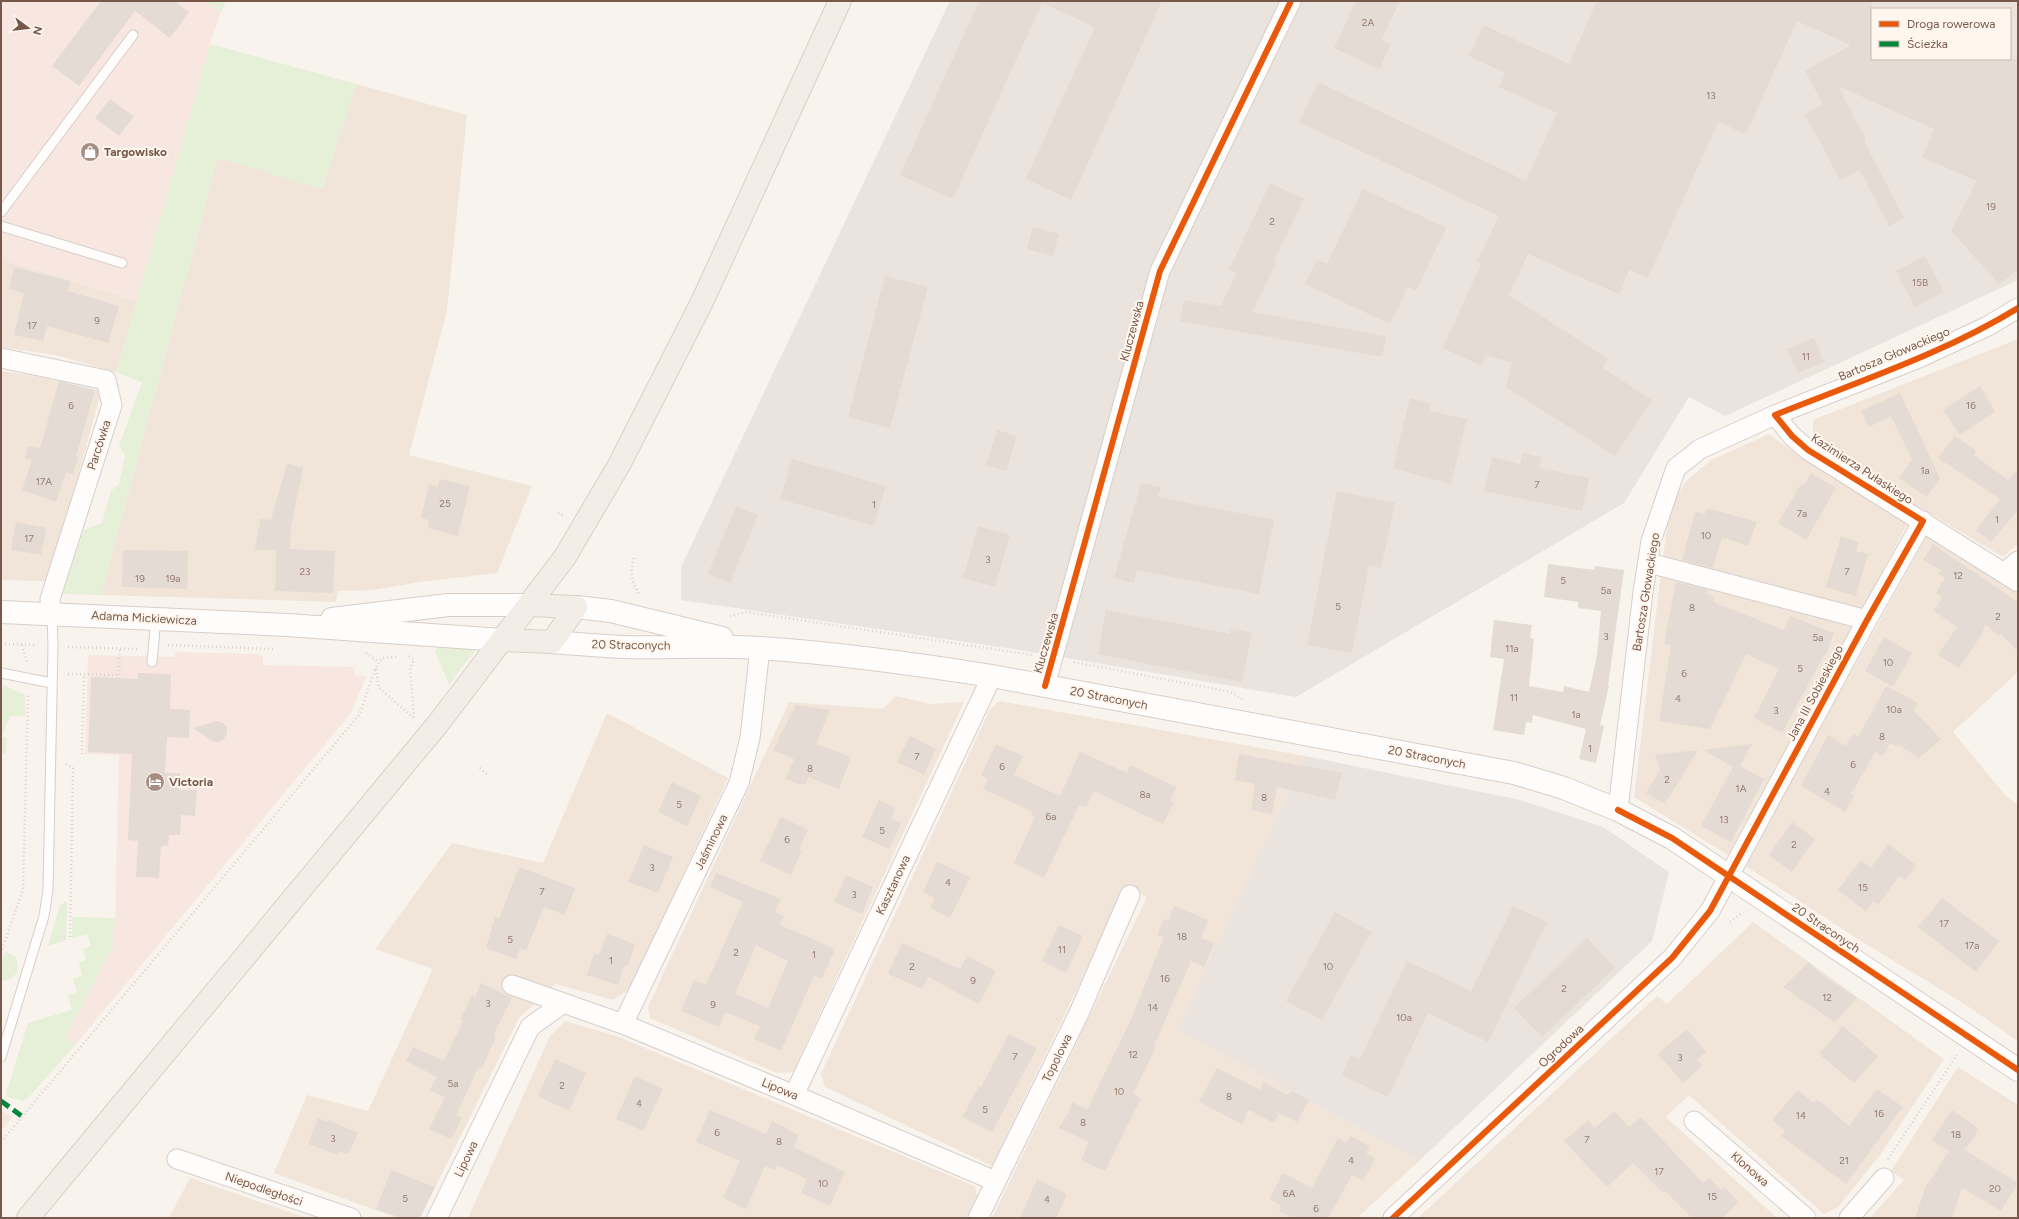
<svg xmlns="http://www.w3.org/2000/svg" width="2019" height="1219" font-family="Figtree,sans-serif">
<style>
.residential{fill:#f1e5da}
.commercial{fill:#f8e7e1}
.industrial{fill:#ebe3dd;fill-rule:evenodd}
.green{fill:#e6efd7}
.building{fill:#e4dbd4;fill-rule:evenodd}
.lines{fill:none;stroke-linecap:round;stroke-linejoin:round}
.lane-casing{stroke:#d6ceca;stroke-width:11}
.street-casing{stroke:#d6ceca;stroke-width:21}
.secondary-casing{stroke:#d7cec9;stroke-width:24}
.primary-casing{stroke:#d9d0ca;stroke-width:24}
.path{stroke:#dad2ce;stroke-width:2.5;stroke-dasharray:1 3;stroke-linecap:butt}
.lane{stroke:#fefdfc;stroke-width:9}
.street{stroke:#fefdfc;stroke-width:19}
.secondary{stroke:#fefdfc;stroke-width:22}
.primary{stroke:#f2ede6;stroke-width:22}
.quiet{stroke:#00873e;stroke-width:5;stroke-dasharray:10 5;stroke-linecap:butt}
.cycleway-casing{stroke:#fff7ee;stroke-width:8}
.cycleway{stroke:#e8590c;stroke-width:6}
.labels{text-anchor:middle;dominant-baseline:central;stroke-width:4;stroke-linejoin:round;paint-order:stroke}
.number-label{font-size:10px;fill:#947b70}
.poi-label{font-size:12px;font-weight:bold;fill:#77584b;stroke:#fff7ee;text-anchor:start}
.street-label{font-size:12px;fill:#77584b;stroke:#fff7ee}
</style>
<rect width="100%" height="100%" fill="#f8f3ed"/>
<!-- residential -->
<path class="residential" d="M356 84 467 115 447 310 409 455 532 486 497 573 420 582 374 590 338 591 336 602 101 595 218 158 322 189Z
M1 259 138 301 116 372 55 355 1 347Z
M2018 339V544L2003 557 1813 444V420Z
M1 371 35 376 101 391 50 581 1 580Z
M1769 434 1805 460 1908 523 1861 611 1663 559 1669 510 1685 482 1711 460Z
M1927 536 2018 593V672L1953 732 2006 796 2018 805V1041L1963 1003 1864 943 1744 865Z
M1661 573 1852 627 1728 855 1634 797Z
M896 696 931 704 964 702 793 1072 777 1073 650 1018 648 1007 789 702 883 709Z
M999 701 1305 756 1177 1030 1419 1161 1357 1218H992L1147 897 1126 887 992 1166 825 1087 821 1074 989 711Z
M607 713 728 778 630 989 613 1000 556 984 519 1018 420 1218H397L274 1173 307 1095 368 1111 433 969 375 949 452 843 543 863Z
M1753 922 1944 1059 1880 1155 1838 1207 1824 1214 1689 1095 1666 1117 1777 1218H1418L1657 996 1667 1004Z
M565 1021 616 1036 975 1186 977 1197 967 1218H468L550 1036Z
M1958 1067 2018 1105V1218H1870L1904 1180 1891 1171Z
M190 1178 307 1218H169Z"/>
<!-- commercial -->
<path class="commercial" d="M1 1H204L221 12 210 44 138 301 1 259Z
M175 652 257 654 263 656V665L354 667 355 675 366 677 351 713 76 1044 65 1037 113 946 115 918 119 755 85 754 88 655 175 657Z
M1 1110 13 1117 1 1131Z"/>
<!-- industrial -->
<path class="industrial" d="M950 1H2018V280L1725 416 1689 397 1624 503 1296 697 1020 650 681 600V567ZM1872 9H2010V59H1872Z
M1305 756 1520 800 1603 827 1669 872 1652 941 1419 1161 1177 1030Z"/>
<!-- green -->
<path class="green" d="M204 1H226L221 12Z
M210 44 356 84 322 189 218 158 101 595 62 594 84 530 102 523 111 491 119 484 125 455 119 446 142 382 116 372Z
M439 646 477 648 449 684 435 652Z
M3 685 25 695V716H10L2 736 7 738 6 754H1V693Z
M67 901 66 940 48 946 60 905Z
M72 917 115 918 113 946 66 1036 76 1044 28 1098 23 1101 8 1097 6 1094 28 1023 72 1010 68 995 77 992 73 979 82 976 79 963 86 960 83 949 91 946 87 934 72 938Z
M5 951 16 957C21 969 16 981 1 981V963Z"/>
<!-- building -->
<path class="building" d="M101 1H175L189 12 170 38 135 11 79 86 52 66Z
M979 1H1162L1071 200 1026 179 1095 27 1042 3 953 199 900 175Z
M1356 1H1400L1381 40 1390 44 1380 69 1334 48Z
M1597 1H1872V59H2018V270L1999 284 1951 231 1977 181 1922 157 1934 129 1838 86 1866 140 1864 141 1904 218 1889 226 1860 170 1840 180 1805 114 1823 104 1805 71 1851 45 1797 21 1746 134 1718 122 1648 278 1629 270 1619 294 1528 254 1509 295 1608 359 1603 368 1652 400 1615 456 1506 387 1512 362 1485 356 1482 366 1443 348 1481 264 1477 262 1499 216 1299 122 1318 82 1526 181 1557 113 1499 87 1505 73 1469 56 1483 25 1569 64Z
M110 99 134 116 119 136 95 118Z
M1270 183 1304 199 1274 260 1277 261 1252 312 1386 336 1382 357 1180 321 1184 300 1221 306 1236 273 1229 270Z
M1363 189 1446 228 1416 291 1408 287 1390 324 1305 284 1317 260 1327 264Z
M1033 227 1059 234 1053 256 1027 249Z
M1925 256 1944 292 1915 307 1896 271Z
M14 267 70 281 68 291 119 306 108 343 47 326 43 341 14 335 24 293 9 289Z
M885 276 928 287 890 428 848 417Z
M1814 338 1824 362 1798 373 1787 349Z
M59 381 95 390 76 456 78 457 73 474 66 472 56 502 22 490 32 460 25 458 28 446 40 448Z
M1980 386 1995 412 1960 435 1943 410Z
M1900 393 1940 478 1927 497 1899 478 1912 459 1891 416 1869 427 1861 411Z
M1410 398 1430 403 1429 411 1467 419 1451 484 1393 468Z
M997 430 1017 436 1006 471 986 465Z
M1955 436 1976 451 1974 455 2008 480 2018 469V512L2017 511 1991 542 1976 530 2000 499 1938 458Z
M1523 453 1542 457 1539 468 1589 478 1582 511 1484 491 1492 457 1520 464Z
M792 459 886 486 874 526 780 499Z
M287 463 303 468 291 527 290 549 335 551 333 593 275 591 276 550H255L260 519 271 520Z
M1811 473 1836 488 1806 540 1778 523 1801 484 1804 485Z
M440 479 470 486 458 536 428 528 429 520 421 518 429 484 438 487Z
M1141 483 1161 487 1158 497 1274 520 1259 594 1137 570 1134 583 1114 578Z
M1337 491 1395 503 1381 568 1369 565 1352 653 1307 645Z
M736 506 758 515 730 583 708 574Z
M1707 508 1757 522 1748 546 1722 537 1713 568 1682 560 1695 512 1705 514Z
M16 522 46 528 41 555 11 550Z
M978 526 1010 535 995 587 963 578Z
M1841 536 1859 542 1856 551 1868 554 1856 596 1826 587Z
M1933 544 2018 602V652L2001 634 1999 636 1985 624 1982 634 1959 668 1938 655 1957 627 1934 611 1942 597 1936 593 1945 578 1938 574 1941 570 1923 560Z
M123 550 188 551 187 589 122 587Z
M1548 564 1594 570 1595 566 1624 570 1608 686H1609L1600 725 1604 726 1596 763 1579 759 1586 729 1533 715 1532 723 1526 722 1524 735 1493 730 1504 659 1490 657 1494 620 1532 625 1530 638 1534 639 1529 686 1563 692 1564 686 1589 692 1597 655 1601 611 1578 608V602L1544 597Z
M1676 582 1708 590 1706 594 1714 596 1713 602 1784 630 1790 616 1834 633 1826 655H1824L1782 733 1754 718 1779 669 1746 654 1710 729 1659 721 1671 645 1664 644Z
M1106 610 1230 634 1231 629 1252 633 1242 682 1098 654Z
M1884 637 1912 653 1893 687 1865 671Z
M138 673 171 674 170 709 190 710 189 738 167 737 165 773H180L179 790H197L195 816 181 815 180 835H169L168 846H161L159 878 136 877 138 841 128 840 132 754 88 752 91 677 138 679Z
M1886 686 1918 703 1914 711 1941 739 1919 758 1899 745 1897 747 1890 743 1883 756 1875 752 1851 794 1854 796 1845 812 1801 786 1828 735 1846 746 1853 734 1858 737Z
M796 705 830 710 816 744 851 757 839 789 808 777 806 784H798L786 779 794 759 773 750Z
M217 721 223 723 227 728V733L224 739 219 742H214L193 728Z
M910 736 936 749 924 775 897 762Z
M996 744 1023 756 1014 775 1060 796 1080 752 1127 773 1130 765 1176 787 1170 801 1174 803 1163 824 1094 791 1086 807 1079 805 1044 878 1014 863 1035 817 1031 815 1033 812 983 789 988 779 981 775Z
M1752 744 1740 766 1764 779 1731 842 1701 826 1733 767 1703 750Z
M1698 750 1665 804 1646 793 1660 770 1655 755Z
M1239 754 1342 773 1335 800 1277 787 1272 814 1251 810 1255 784 1235 780Z
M672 782 701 796 687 826 658 812Z
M879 800 896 808 891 818 901 823 889 849 862 837Z
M781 817 808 830 799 849 802 850 791 875 760 861Z
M1792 822 1815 839 1792 872 1769 855Z
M1888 844 1916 865 1905 880 1899 876 1878 905 1873 902 1866 911 1838 890 1861 860 1871 868Z
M644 845 673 857 658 893 628 882Z
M937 862 970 877 950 918 930 908 935 898 923 892Z
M519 867 575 888 565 915 544 907 526 951 520 948 516 959 486 948 495 917 499 919Z
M716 873 781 899 775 912 784 916 780 925 835 949 822 979 814 976 781 1051 754 1039 760 1026 725 1012 719 1027 681 1011 694 980 706 985 743 902 710 887ZM756 945 788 961 768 1008 735 994Z
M846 875 873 887 862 914 834 902Z
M1942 898 1999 941 1976 972 1918 927Z
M1174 906 1208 920 1201 938 1214 943 1204 967 1191 961 1154 1046 1156 1047 1133 1094 1141 1098 1105 1171 1081 1160 1089 1142 1059 1128 1068 1113 1072 1102 1087 1110 1133 1015 1164 937 1157 935 1164 919 1168 921Z
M1513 906 1547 922 1488 1042 1428 1013 1388 1097 1342 1075 1351 1055 1360 1059 1407 961 1471 991Z
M1335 912 1371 932 1322 1020 1286 1001Z
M1059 925 1083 936 1066 973 1042 961Z
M607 934 635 944 628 966 624 965 618 985 587 975 594 954 599 955Z
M1587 938 1615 968 1542 1037 1514 1008Z
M902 943 960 969 967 956 996 971 979 1004 928 977 922 989 888 974Z
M1809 962 1820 973 1857 998 1835 1022 1783 987Z
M481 983 512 998 493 1036 496 1037 482 1068 479 1066 456 1115 462 1118 451 1139 429 1129 445 1097 430 1090 437 1077 406 1061 413 1047 444 1061 463 1021 460 1020 472 995 475 997Z
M1843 1026 1878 1056 1854 1083 1819 1054Z
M1687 1029 1706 1052 1697 1059 1702 1066 1683 1083 1658 1054Z
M1009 1034 1037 1048 992 1132 962 1117 979 1086 981 1087Z
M555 1059 586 1073 569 1111 538 1096Z
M1217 1068 1260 1090 1263 1082 1288 1095 1291 1091 1309 1100 1297 1122 1279 1113 1274 1123 1249 1110 1242 1124 1199 1102Z
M635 1076 663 1089 643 1131 616 1119Z
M1877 1089 1903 1107 1846 1184 1781 1136 1785 1131 1772 1120 1798 1090 1813 1103 1817 1099 1849 1126Z
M710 1110 766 1134 772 1121 789 1129 788 1130 799 1135 793 1147 845 1172 830 1206 801 1193 807 1179 777 1165 775 1170 765 1166 746 1209 723 1198 740 1161 696 1142Z
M1952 1110 1979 1129 1965 1150 2018 1183 2001 1211 1962 1188 1952 1218H1915L1924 1192 1923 1191 1949 1151 1932 1140Z
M1614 1111 1629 1127 1641 1117 1703 1183 1709 1178 1721 1190 1724 1187 1739 1202 1722 1218H1692L1665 1191 1663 1193 1633 1163 1607 1187 1564 1141 1588 1120 1595 1128Z
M318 1118 328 1122V1120L358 1133 348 1154 339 1151 338 1155 308 1144Z
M1351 1136 1370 1146 1366 1153 1375 1158 1363 1181 1352 1175 1328 1218H1293L1279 1211 1281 1206 1269 1199 1283 1173 1312 1188 1338 1138 1347 1143Z
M391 1170 435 1187 420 1218H402L376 1209Z
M1037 1179 1067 1194 1056 1218H1020Z"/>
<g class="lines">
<defs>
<path id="lane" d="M1 212 133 35
M1 226 122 263
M152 662 156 618
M1 673 52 683
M1 1057 44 916 48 890 53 646 52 614"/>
<path id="street" d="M1 358 106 380 112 405 50 599 51 613
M1775 415 1792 436 1808 450 2018 582
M1649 563 1867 620
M2005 572 2018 561
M1045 686 1160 271 1291 1
M1618 810 1643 592 1651 541 1676 468 1700 449 1775 415 1919 358 1988 326 2018 308
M512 985 623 1024 794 1095 995 1181
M623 1024 739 783 750 738 760 648
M794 1095 992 676
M1694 1121 1806 1218
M177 1159 351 1218
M437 1218 530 1027 562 1004
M978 1218 1079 1013 1130 895
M1393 1218 1672 958 1710 911 1867 620 1923 521
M1849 1218 1884 1178"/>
<path id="secondary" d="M576 607 611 611 722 638
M1 612 287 625 502 640
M332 619 448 605H529
M552 642C576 644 600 646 624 647 670 648 715 645 760 648 838 653 915 664 992 676L1514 773 1564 788 1618 810 1672 838 2018 1070"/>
<path id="primary" d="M529 605 576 607
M502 640 552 642 576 607
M28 1218 437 725 565 557 619 465 702 302 840 1"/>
</defs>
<!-- lane casing -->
<use href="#lane" class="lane-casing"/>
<!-- street casing -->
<use href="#street" class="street-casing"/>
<!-- secondary casing -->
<use href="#secondary" class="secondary-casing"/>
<!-- primary casing -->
<use href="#primary" class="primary-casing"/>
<!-- path -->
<path class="path" d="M558 513 565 516
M634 558C630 572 631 583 640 595
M730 616 746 612 1033 655
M1 644 37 645
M22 645 27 662
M168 645 273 649
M68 647 137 649
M366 653 379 662
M409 656 414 660 410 668 414 717
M1074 662 1231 692 1242 699
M376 669 379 688 414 718
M68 674 119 675
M119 679 120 648
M82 754 84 675
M66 764 73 768 70 939
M480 768 489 776
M1730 922 1743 912
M1 953 23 889 28 695
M1 1142 359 715C367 697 371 673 382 658L396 657
M1888 1159 1957 1055"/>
<!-- lane -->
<use href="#lane" class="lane"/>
<!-- street -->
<use href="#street" class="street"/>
<!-- secondary -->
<use href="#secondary" class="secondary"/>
<!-- primary -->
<use href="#primary" class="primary"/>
<!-- quiet -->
<path class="quiet" d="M1 1101 23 1117"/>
<defs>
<path id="cycleway" d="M1045 686 1160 271 1291 1
M1618 810 1672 838 2018 1070
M1393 1218 1672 958 1710 911 1867 620 1923 521 1808 450 1792 436 1775 415C1857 382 1943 354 2018 308"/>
</defs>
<!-- cycleway casing -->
<use href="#cycleway" class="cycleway-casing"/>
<!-- cycleway -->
<use href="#cycleway" class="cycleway"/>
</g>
<!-- icons -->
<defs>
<symbol id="shop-disc" viewBox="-11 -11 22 22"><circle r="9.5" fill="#a48e84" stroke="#fff7ee"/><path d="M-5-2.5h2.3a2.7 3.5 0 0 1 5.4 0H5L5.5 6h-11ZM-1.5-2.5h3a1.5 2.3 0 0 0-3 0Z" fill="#fff"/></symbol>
<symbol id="hotel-disc" viewBox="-11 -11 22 22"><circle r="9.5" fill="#a48e84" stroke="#fff7ee"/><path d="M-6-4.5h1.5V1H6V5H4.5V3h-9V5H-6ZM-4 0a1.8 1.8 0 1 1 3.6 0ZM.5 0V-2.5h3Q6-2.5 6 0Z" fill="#fff"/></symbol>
</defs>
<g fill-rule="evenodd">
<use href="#shop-disc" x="79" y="141" width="22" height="22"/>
<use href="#hotel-disc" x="144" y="771" width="22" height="22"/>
</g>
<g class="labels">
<!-- number labels -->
<g class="number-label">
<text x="1368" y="22">2A</text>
<text x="1711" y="95">13</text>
<text x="1991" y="206">19</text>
<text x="1272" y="221">2</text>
<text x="1920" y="282">15B</text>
<text x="97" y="320">9</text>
<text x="32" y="325">17</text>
<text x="1806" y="356">11</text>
<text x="71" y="405">6</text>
<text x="1971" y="405">16</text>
<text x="1925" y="470">1a</text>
<text x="44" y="481">17A</text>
<text x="1537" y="484">7</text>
<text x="445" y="503">25</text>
<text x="874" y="504">1</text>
<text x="1802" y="513">7a</text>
<text x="1997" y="519">1</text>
<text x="1706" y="535">10</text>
<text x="29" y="538">17</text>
<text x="988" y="559">3</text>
<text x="305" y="571">23</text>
<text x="1847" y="571">7</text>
<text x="1958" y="575">12</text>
<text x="140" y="578">19</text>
<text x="173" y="578">19a</text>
<text x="1563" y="580">5</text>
<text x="1606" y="590">5a</text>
<text x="1338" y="606">5</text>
<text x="1692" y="607">8</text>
<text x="1998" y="616">2</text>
<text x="1606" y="636">3</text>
<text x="1818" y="637">5a</text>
<text x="1512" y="648">11a</text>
<text x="1888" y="662">10</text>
<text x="1800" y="668">5</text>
<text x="1684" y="673">6</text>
<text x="1514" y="697">11</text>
<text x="1678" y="698">4</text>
<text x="1894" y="709">10a</text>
<text x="1776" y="710">3</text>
<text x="1576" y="714">1a</text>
<text x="1882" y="736">8</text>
<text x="1590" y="748">1</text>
<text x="917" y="756">7</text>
<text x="1853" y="764">6</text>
<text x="1002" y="766">6</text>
<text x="810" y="768">8</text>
<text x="1667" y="779">2</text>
<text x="1741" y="788">1A</text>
<text x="1827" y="791">4</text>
<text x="1145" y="794">8a</text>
<text x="1264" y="797">8</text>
<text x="679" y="804">5</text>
<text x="1051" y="816">6a</text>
<text x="1724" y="819">13</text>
<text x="882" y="830">5</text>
<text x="787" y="839">6</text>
<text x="1794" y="844">2</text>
<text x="652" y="867">3</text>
<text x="948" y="882">4</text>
<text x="1863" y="887">15</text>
<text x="542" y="891">7</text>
<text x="854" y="894">3</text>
<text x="1944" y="923">17</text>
<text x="1182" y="936">18</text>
<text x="510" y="939">5</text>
<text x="1972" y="945">17a</text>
<text x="1062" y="949">11</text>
<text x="736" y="952">2</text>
<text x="814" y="954">1</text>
<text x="611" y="960">1</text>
<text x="912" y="966">2</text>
<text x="1328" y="966">10</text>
<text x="1165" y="978">16</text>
<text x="973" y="980">9</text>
<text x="1564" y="988">2</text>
<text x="1827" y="997">12</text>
<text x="488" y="1003">3</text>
<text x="713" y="1004">9</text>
<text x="1153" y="1007">14</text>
<text x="1404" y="1017">10a</text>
<text x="1133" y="1054">12</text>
<text x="1015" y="1056">7</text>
<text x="1680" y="1057">3</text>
<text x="453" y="1083">5a</text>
<text x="562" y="1085">2</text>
<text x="1119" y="1091">10</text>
<text x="1229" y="1096">8</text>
<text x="639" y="1103">4</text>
<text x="985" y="1109">5</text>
<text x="1879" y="1113">16</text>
<text x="1801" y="1115">14</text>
<text x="1083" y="1122">8</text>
<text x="717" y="1132">6</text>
<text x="1956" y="1134">18</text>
<text x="333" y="1138">3</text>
<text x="1587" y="1139">7</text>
<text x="779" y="1141">8</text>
<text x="1351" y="1160">4</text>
<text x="1844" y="1160">21</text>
<text x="1659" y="1171">17</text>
<text x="823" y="1183">10</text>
<text x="1995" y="1188">20</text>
<text x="1289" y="1193">6A</text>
<text x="1712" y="1196">15</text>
<text x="405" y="1198">5</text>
<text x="1047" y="1199">4</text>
<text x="1316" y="1208">6</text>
</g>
<!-- poi labels -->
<g class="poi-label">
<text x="104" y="152">Targowisko</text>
<text x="169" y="782">Victoria</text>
</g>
<!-- street labels -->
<g class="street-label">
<text transform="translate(1132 331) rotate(-75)">Kluczewska</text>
<text transform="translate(1894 354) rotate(-23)">Bartosza Głowackiego</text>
<text transform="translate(99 445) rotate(-72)">Parcówka</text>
<text transform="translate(1862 469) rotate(33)">Kazimierza Pułaskiego</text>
<text transform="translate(1646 592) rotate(-81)">Bartosza Głowackiego</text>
<text transform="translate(144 618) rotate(3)">Adama Mickiewicza</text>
<text transform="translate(1046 643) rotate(-74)">Kluczewska</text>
<text transform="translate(631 645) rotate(1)">20 Straconych</text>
<text transform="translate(1815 693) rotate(-62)">Jana III Sobieskiego</text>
<text transform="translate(1109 698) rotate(11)">20 Straconych</text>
<text transform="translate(1427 757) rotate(11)">20 Straconych</text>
<text transform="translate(711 842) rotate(-64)">Jaśminowa</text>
<text transform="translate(893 885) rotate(-65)">Kasztanowa</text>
<text transform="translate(1826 928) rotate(34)">20 Straconych</text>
<text transform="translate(1561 1046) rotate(-43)">Ogrodowa</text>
<text transform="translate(1057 1058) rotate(-64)">Topolowa</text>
<text transform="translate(780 1089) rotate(23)">Lipowa</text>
<text transform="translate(466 1159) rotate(-64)">Lipowa</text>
<text transform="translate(1750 1169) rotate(41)">Klonowa</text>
<text transform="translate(264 1189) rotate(19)">Niepodległości</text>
</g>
</g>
<!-- border -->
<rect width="2019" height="1219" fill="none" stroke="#77584b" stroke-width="4"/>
<!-- legend -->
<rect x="1871" y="8" width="140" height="52" fill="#fff7ee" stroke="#c9b7ad"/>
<rect x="1879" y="21" width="20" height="6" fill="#e8590c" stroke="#c9b7ad"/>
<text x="1907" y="28" font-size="12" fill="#77584b">Droga rowerowa</text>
<rect x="1879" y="41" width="20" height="6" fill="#00873e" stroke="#c9b7ad"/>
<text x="1907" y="48" font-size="12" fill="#77584b">Ścieżka</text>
<!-- north arrow -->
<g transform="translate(28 28) rotate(105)" stroke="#fff7ee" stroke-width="3" paint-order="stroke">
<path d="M0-3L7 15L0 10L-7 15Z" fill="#77584b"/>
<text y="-6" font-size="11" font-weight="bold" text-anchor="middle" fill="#77584b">N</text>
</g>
</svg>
